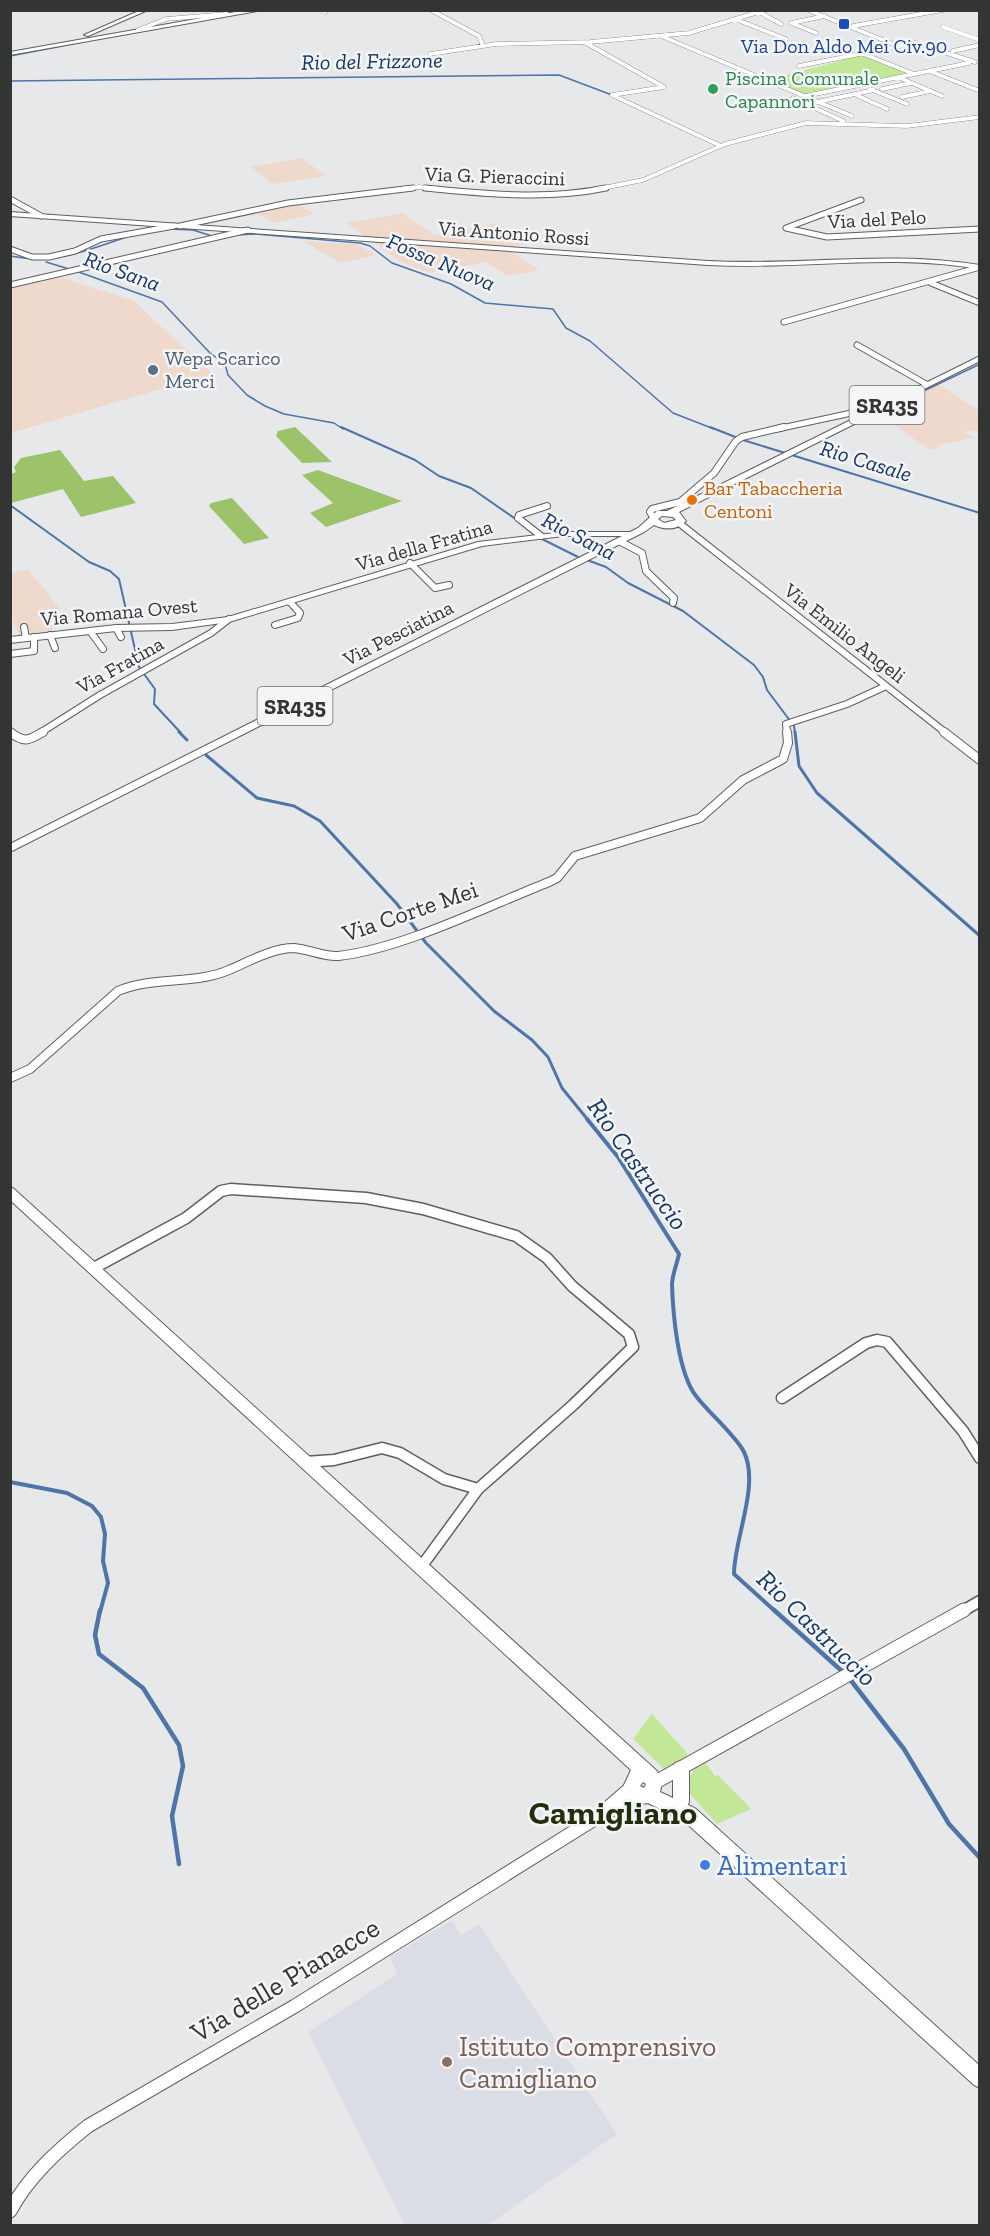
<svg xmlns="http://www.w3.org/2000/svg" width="990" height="2236" font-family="'Zilla Slab',serif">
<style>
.built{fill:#dbdde6}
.industrial{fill:#efd9cc}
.green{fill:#c2e797}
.forest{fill:#9cc36a}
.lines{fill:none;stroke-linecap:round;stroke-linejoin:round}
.stream-far4{stroke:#4e74a8;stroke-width:1.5}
.stream-far3{stroke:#4e74a8;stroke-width:2}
.stream-far2{stroke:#4e74a8;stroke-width:3}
.stream-far1{stroke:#4e74a8;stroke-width:4}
.stream{stroke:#4e74a8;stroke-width:4.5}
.street-far5-casing{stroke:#5f5f61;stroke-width:4.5}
.street-far4-casing{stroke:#5f5f61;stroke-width:7}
.street-far3-casing{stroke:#5f5f61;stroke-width:8}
.street-far2-casing{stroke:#5f5f61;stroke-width:10}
.street-far1-casing{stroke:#5f5f61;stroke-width:13}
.street-casing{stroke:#5f5f61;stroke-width:15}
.secondary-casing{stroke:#5f5f61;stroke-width:2}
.primary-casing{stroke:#5f5f61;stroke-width:2}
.street-far5{stroke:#fff;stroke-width:4}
.street-far4{stroke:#fff;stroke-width:5}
.street-far3{stroke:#fff;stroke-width:6}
.street-far2{stroke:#fff;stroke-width:8}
.street-far1{stroke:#fff;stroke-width:10}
.street{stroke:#fff;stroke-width:13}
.secondary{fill:#fff;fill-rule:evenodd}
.primary{fill:#fff;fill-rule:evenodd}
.transit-dot{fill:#1a4fb4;stroke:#f5f5f7;stroke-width:2}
.leisure-dot{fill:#2e9e5b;stroke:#f5f5f7;stroke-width:2}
.service-dot{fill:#5c6f8a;stroke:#f5f5f7;stroke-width:2}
.food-dot{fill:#e8710a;stroke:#f5f5f7;stroke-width:2}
.shop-dot{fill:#3f7fe0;stroke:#f5f5f7;stroke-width:2}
.education-dot{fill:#8d6e63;stroke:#f5f5f7;stroke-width:2}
.labels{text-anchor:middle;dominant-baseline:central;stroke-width:5;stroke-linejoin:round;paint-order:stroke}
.far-transit-label{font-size:20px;fill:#164399;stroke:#f5f5f7}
.far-leisure-label{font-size:20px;fill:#27864d;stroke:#f5f5f7;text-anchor:start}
.far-street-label{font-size:20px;fill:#333434;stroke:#f5f5f7}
.far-service-label{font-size:20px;fill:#4e5e75;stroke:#f5f5f7;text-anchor:start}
.far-food-label{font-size:20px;fill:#c56008;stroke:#f5f5f7;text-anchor:start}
.far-water-label{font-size:22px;font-style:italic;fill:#143868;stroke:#f5f5f7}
.shield{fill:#f5f5f7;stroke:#6d6e6e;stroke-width:1.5}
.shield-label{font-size:22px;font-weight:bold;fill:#333434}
.street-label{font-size:24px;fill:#333434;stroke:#f5f5f7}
.water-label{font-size:26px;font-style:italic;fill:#143868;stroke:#f5f5f7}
.near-shop-label{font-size:28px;fill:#366cbe;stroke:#f5f5f7;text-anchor:start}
.near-street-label{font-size:28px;fill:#333434;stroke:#f5f5f7}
.near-education-label{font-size:28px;fill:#785e54;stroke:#f5f5f7;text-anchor:start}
.near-quarter-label{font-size:33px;font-weight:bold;fill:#202f0c;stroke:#f5f5f7}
</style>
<rect width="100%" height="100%" fill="#e7e8ea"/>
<!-- built -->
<path class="built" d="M452 1920 461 1935 479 1924 617 2134 488 2225H405L308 2032 397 1974 390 1957Z"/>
<!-- industrial -->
<path class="industrial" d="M301 158 327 176 272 184 251 167Z
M298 204 315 214 274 223 255 213Z
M402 213 436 236 497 223 528 242 512 247V252L539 270 507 276 485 262 430 273 401 262 347 223Z
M303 241 356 244 377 255 340 263Z
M47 273 134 301 212 374 11 433 10 281Z
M936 383 979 410V430L965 432 973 438 939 445 941 447 930 450 877 413Z
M28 569 60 609 50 615 53 631 19 635 11 617V573Z"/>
<!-- green -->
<path class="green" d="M862 55 907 73 806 94 768 80Z
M652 1714 687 1753 686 1760 666 1771 633 1739Z
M706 1763 715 1776 718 1775 751 1809 717 1824 691 1795 686 1784 694 1770Z"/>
<!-- forest -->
<path class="forest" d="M295 427 332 462 302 463 276 436 278 431Z
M60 450 84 481 113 476 136 503 81 517 63 489 11 503V474L16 472 14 467 21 458Z
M318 470 402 501 326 527 310 513 333 503 302 475Z
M232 498 269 538 244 544 209 506 211 503Z"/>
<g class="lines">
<!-- stream-far4 -->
<path class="stream-far4" d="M10 56 88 41
M10 81 559 75 612 95
M169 229 193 230 212 236
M235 235 256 234 360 243 370 246 392 263 451 284 485 303 553 309 566 328 590 341 673 413 714 429
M10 256C58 265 86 250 130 236
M46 262 69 269
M76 271 162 302 210 353 225 364 228 375 247 395 265 406 284 414 334 423 343 429
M886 409 980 364"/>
<!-- stream-far3 -->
<path class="stream-far3" d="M341 427 415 460 439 476 471 488 517 520
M710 427 743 440 980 513
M10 505 89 562 110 571 119 579 139 667 155 689 154 704 181 733
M538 537 580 558
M587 560 606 567 628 583 683 611 754 665 763 677 767 690 794 726 795 733"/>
<!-- stream-far2 -->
<path class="stream-far2" d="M179 732 187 740
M795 732 799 766 817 793 980 936
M206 755 257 798 294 806 320 821 397 904 426 943 494 1011 532 1040 548 1057 562 1088 588 1120"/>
<!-- stream-far1 -->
<path class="stream-far1" d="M587 1119 618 1157 679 1254C677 1264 672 1275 672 1285 673 1315 678 1373 696 1396 708 1412 736 1436 744 1452 760 1485 734 1539 734 1574L776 1612
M10 1482 67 1493 92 1506 101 1517 105 1534 103 1561 108 1583 100 1612"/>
<!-- stream -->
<path class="stream" d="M100 1610 95 1635 99 1654 143 1688 179 1745 183 1766 172 1816 179 1864
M774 1610 844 1673
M849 1678 904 1749 949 1824 980 1858"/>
<defs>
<path id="street-far5" d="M322 10 325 12
M431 10 479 36 483 46
M808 10 898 46
M759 12 781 24
M735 19 786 39
M853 26 943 10
M943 27 980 40
M138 30 166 19 227 14
M816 33 791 23 825 16
M661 36 852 116
M584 42 664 87 612 95
M953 51 980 45
M861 53 914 74
M430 54 496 44 590 42 689 33 765 10
M799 66 915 43 975 62
M932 72 980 91
M898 77 942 96
M870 89 907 104
M882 89 911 83
M854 94 887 109
M612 95 721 146
M805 96 969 63
M902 97 931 91
M793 98 843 121
M817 102 874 90
M401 189 419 187 438 189
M598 189 643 180 725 144 806 123 907 126 980 117"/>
<path id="street-far4" d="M425 188C484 194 548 200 606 188
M10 199 41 216
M861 200 786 228 827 237 980 229
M180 226 288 203 413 188
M10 249 32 257H49L75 251 101 239 174 226
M931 283 980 303
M10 285 248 230
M784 322 980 267
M857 345 926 384
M777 429 884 406"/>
<path id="street-far3" d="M653 517 650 512 652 509 680 502 714 473 736 441 742 437 784 427
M549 519 563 534
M679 523 946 733
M541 536 518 518 519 515 547 506
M619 541 642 553 646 571 674 598 673 603
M410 563 435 588 449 585
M275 625 298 618 300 613 290 602
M24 627 26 638
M116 628 121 637
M90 631 103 649
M50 635 55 648
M10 654 34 651V637
M40 733 100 695 211 633 229 619
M787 733 786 724 847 704 886 686"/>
<path id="street-far2" d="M10 732C24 743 28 741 43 732
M944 732 980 760
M10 1078 30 1069 118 991C153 976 194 985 229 970 248 962 272 948 294 948 308 949 324 957 338 956 402 949 488 906 549 882L557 878 575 856 700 818 743 780 783 759 788 743 787 732"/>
<path id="street-far1" d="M94 1268 186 1218 221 1191 231 1189 366 1198 423 1209 516 1236 547 1258 572 1286 629 1334 633 1347 573 1405 478 1489 421 1567
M782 1398 866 1343 877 1340 887 1342 963 1431 980 1458
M305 1462 334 1460 382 1448 400 1453 444 1479 478 1489
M961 1612 980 1601"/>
<path id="street" d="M654 1783 964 1610
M609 1807 632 1787
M10 2211C28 2177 58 2150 88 2126L295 2006 604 1813 643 1796"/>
<path id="secondary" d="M141 10H148L88 36 84 35Z
M247 10H263L10 55V52Z
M10 212 708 261C799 266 889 250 980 265V269C889 253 799 270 708 265L10 216Z
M563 532H633L637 534 633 536H563L482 546 229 622 172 630 116 631 10 643V637L116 625 172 624 228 617 478 542Z
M10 1187 14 1189 657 1771 662 1783 660 1792 673 1798V1769L675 1763 681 1761 687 1763 689 1769V1801L688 1805 696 1809 980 2066V2088L974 2085 684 1821 648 1803 641 1804 629 1799 624 1785 631 1770 10 1200ZM643 1782 646 1784 644 1788 640 1786Z"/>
<path id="primary" d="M980 356V361L679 512 686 521C677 530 665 530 654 525L644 532 10 852V844L638 528 657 511H667ZM662 516 673 517 676 520 664 523 658 519Z"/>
</defs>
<!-- street-far5 casing -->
<use href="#street-far5" class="street-far5-casing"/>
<!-- street-far4 casing -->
<use href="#street-far4" class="street-far4-casing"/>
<!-- street-far3 casing -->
<use href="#street-far3" class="street-far3-casing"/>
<!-- street-far2 casing -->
<use href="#street-far2" class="street-far2-casing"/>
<!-- street-far1 casing -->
<use href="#street-far1" class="street-far1-casing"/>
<!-- street casing -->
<use href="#street" class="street-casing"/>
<!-- secondary casing -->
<use href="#secondary" class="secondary-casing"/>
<!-- primary casing -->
<use href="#primary" class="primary-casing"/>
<!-- street-far5 -->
<use href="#street-far5" class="street-far5"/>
<!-- street-far4 -->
<use href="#street-far4" class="street-far4"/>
<!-- street-far3 -->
<use href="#street-far3" class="street-far3"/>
<!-- street-far2 -->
<use href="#street-far2" class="street-far2"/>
<!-- street-far1 -->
<use href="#street-far1" class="street-far1"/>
<!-- street -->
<use href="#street" class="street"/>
<!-- secondary -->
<use href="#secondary" class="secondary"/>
<!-- primary -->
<use href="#primary" class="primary"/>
</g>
<!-- markers -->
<rect class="transit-dot" x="838" y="18" width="12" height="12" rx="3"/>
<circle class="leisure-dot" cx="713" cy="89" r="6"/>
<circle class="service-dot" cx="153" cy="370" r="6"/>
<circle class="food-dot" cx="692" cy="500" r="6"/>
<circle class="shop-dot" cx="705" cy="1865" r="6"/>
<circle class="education-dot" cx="447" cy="2062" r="6"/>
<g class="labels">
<!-- far-transit labels -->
<g class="far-transit-label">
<text x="844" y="46">Via Don Aldo Mei Civ.90</text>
</g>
<!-- far-leisure labels -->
<g class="far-leisure-label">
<text x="725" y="78">Piscina Comunale<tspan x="725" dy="23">Capannori</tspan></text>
</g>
<!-- far-street labels -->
<g class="far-street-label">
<text transform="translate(495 176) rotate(2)">Via G. Pieraccini</text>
<text transform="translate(877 219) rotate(-3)">Via del Pelo</text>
<text transform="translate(514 233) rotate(4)">Via Antonio Rossi</text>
<text transform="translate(424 545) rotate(-16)">Via della Fratina</text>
<text transform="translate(119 612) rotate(-5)">Via Romana Ovest</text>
<text transform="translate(398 633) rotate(-27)">Via Pesciatina</text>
<text transform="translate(845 633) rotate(38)">Via Emilio Angeli</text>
<text transform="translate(120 665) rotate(-29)">Via Fratina</text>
</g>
<!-- far-service labels -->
<g class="far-service-label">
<text x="165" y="358">Wepa Scarico<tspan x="165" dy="23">Merci</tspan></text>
</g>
<!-- far-food labels -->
<g class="far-food-label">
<text x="704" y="488">Bar Tabaccheria<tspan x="704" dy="23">Centoni</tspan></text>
</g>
<!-- far-water labels -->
<g class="far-water-label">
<text transform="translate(372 61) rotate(-1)">Rio del Frizzone</text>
<text transform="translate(441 262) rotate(23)">Fossa Nuova</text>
<text transform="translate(122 271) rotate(20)">Rio Sana</text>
<text transform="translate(866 461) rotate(17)">Rio Casale</text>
<text transform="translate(579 536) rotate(27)">Rio Sana</text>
</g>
<!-- shield labels -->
<g class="shield">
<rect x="849.5" y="386" width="75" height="38" rx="4.5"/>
<rect x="257.5" y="687" width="75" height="38" rx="4.5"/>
</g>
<g class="shield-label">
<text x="887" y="405">SR435</text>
<text x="295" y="706">SR435</text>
</g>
<!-- street labels -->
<g class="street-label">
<text transform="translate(410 911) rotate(-19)">Via Corte Mei</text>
</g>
<!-- water labels -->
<g class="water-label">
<text transform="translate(638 1164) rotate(55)">Rio Castruccio</text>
<text transform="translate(817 1628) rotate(44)">Rio Castruccio</text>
</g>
<!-- near-shop labels -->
<g class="near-shop-label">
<text x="717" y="1865">Alimentari</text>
</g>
<!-- near-street labels -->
<g class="near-street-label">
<text transform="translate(285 1980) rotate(-31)">Via delle Pianacce</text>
</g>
<!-- near-education labels -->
<g class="near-education-label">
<text x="459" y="2046">Istituto Comprensivo<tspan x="459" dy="32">Camigliano</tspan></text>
</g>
<!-- near-quarter labels -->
<g class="near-quarter-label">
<text x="613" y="1812">Camigliano</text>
</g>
</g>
<!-- border -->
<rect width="990" height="2236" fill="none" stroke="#333434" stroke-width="24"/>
</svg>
